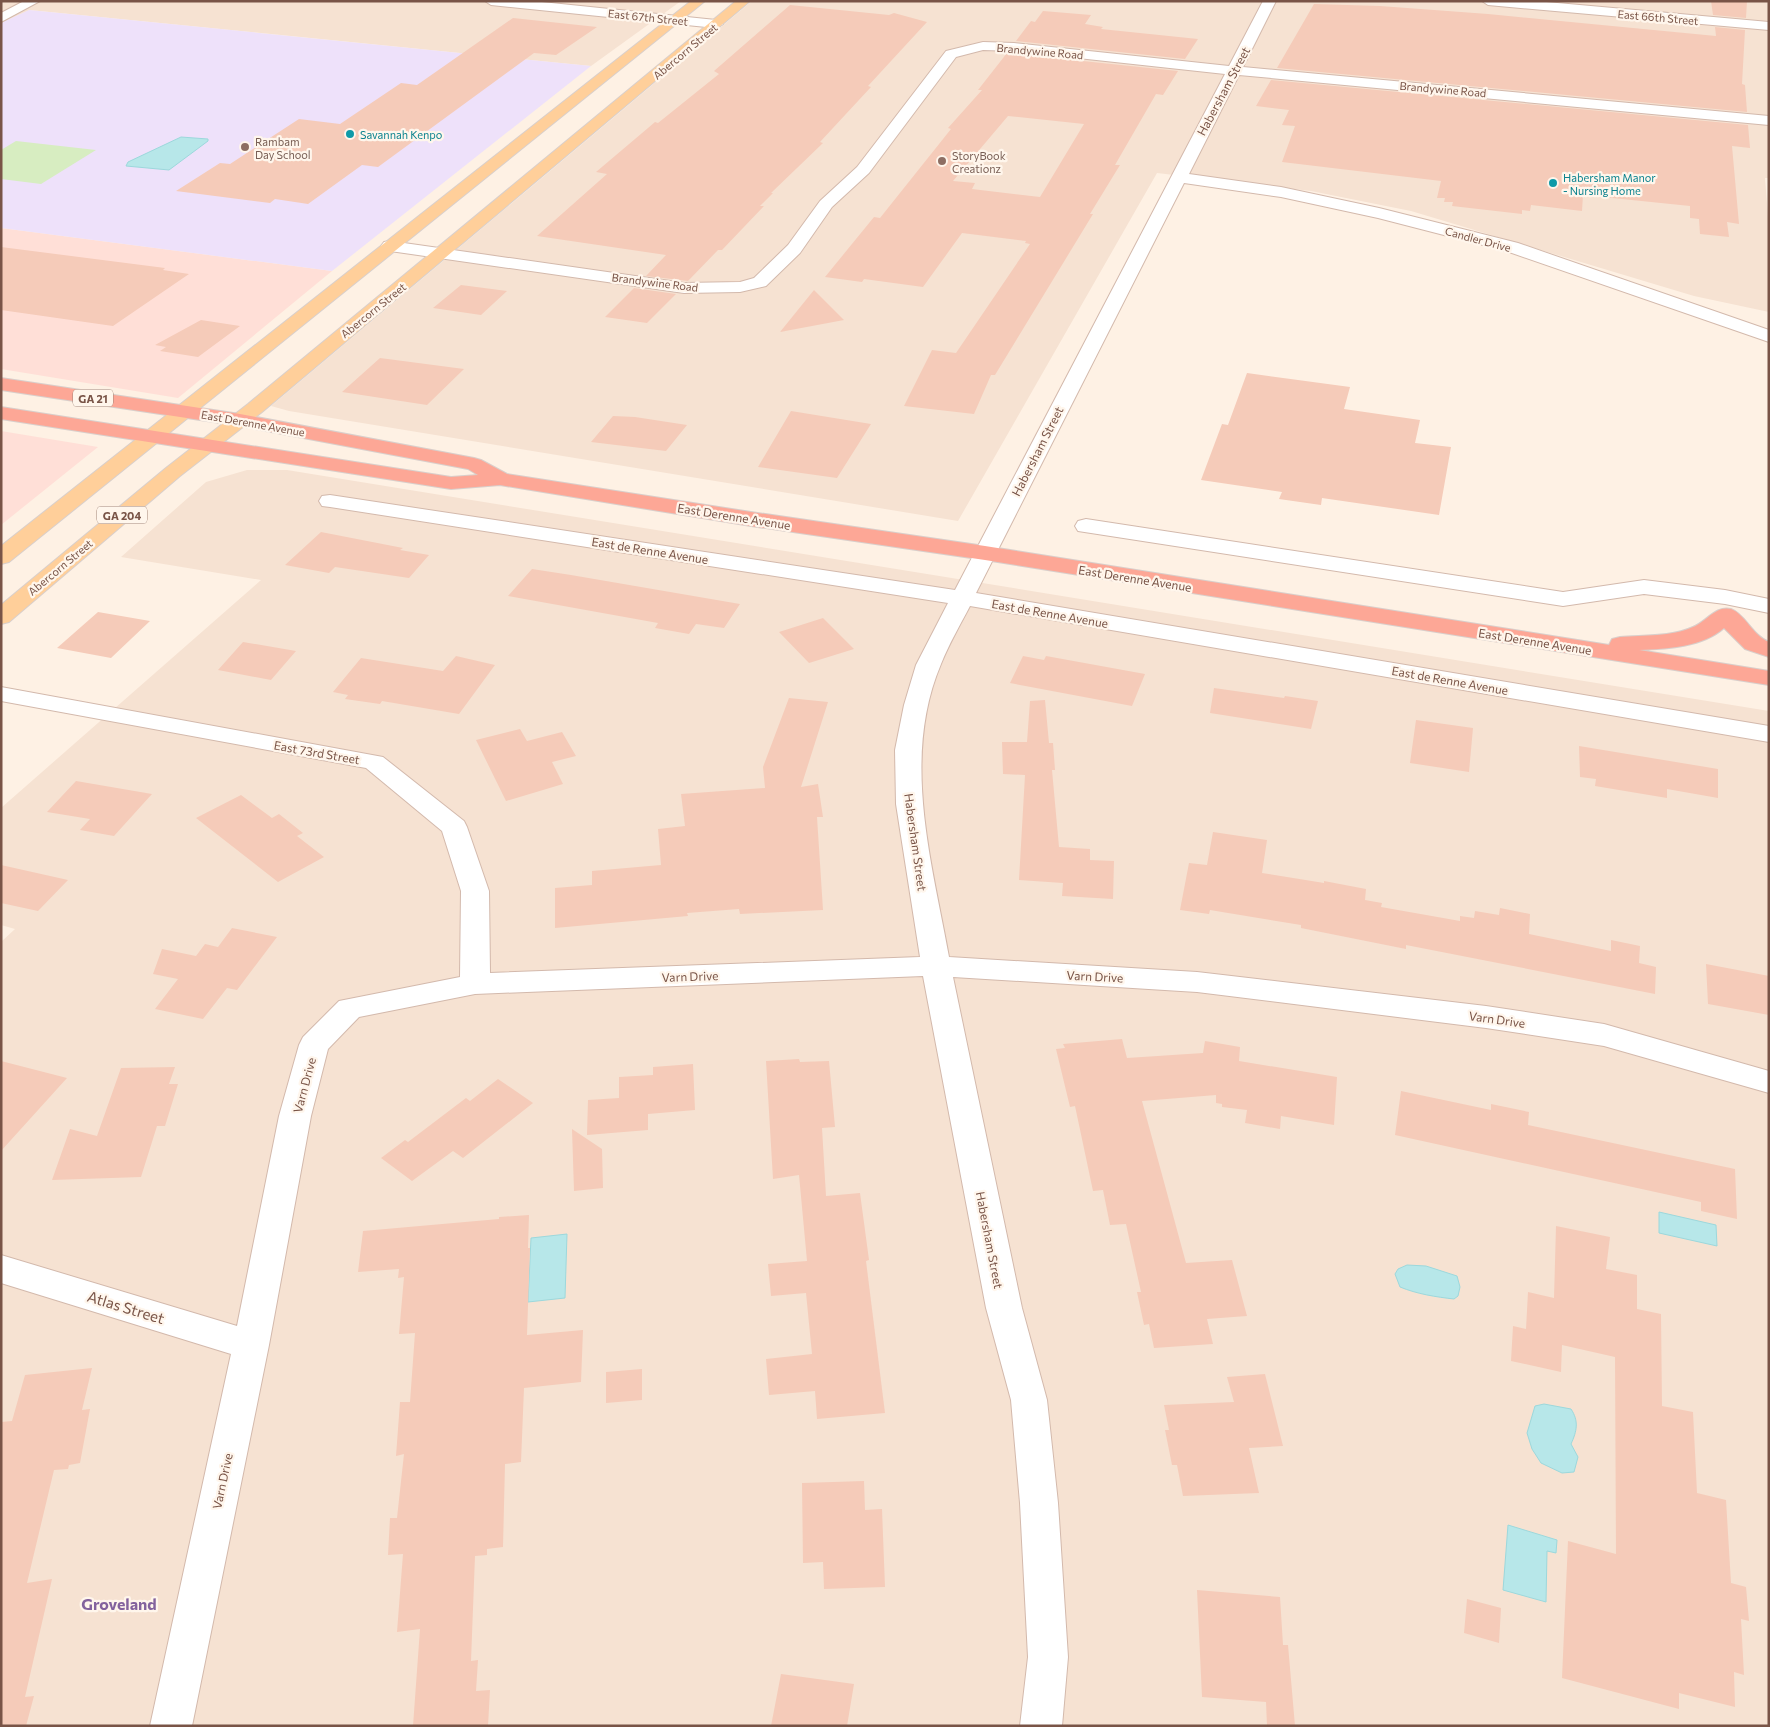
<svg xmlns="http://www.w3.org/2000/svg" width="1770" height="1727" font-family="Commissioner,sans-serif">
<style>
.residential{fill:#f6e2d2}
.commercial{fill:#ffdfd7}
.education{fill:#eee1fa}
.green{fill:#d7edc1}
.water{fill:#b7e7e9;stroke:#9cd8dc}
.building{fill:#f5cbb9;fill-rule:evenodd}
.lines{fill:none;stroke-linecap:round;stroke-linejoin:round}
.minor-casing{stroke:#d3b9ac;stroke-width:2}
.major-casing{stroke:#d9cfcb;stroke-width:2}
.highway-casing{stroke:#d9cfcb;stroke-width:2}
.minor{fill:#fff;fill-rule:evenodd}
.major{fill:#ffcf9a;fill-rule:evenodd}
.highway{fill:#fda796;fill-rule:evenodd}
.culture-dot{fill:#0f9aa8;stroke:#fff6ec;stroke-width:2}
.education-dot{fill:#8d6e63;stroke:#fff6ec;stroke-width:2}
.labels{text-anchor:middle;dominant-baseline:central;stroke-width:4.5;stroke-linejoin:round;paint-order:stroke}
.far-street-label{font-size:11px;fill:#795447;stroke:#fff6ec}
.far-culture-label{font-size:11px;fill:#0d838f;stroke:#fff6ec;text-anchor:start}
.far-education-label{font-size:11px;fill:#785e54;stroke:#fff6ec;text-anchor:start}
.shield{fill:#fff6ec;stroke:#a18578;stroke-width:1}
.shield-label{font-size:11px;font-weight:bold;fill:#795447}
.street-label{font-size:12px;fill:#795447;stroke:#fff6ec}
.near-street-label{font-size:15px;fill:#795447;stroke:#fff6ec}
.near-neighbourhood-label{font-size:16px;font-weight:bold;fill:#83629d;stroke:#fff6ec}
</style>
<rect width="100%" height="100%" fill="#fef1e4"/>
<!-- residential -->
<path class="residential" d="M1 1H681L591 66 30 10 1 23Z
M752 1H1769V178H1765L1769 229V312L1694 296 1411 211 1311 191 1157 173 958 521 289 411 271 406Z
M247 470H287L1769 711V1726H1V942L15 929 1 925V808L261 580 121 557 206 482Z"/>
<!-- commercial -->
<path class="commercial" d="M1 228 332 271 178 398 1 369Z
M1 431 98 447 1 525Z"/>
<!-- education -->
<path class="education" d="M29 10 591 66 332 271 1 228V23Z"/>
<!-- green -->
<path class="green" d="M16 141 96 150 41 184 1 179V150Z"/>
<!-- water -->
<path class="water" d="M181 137 208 139V141L169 170 126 166 128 162Z
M1659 1212 1716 1225 1717 1246 1659 1233Z
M567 1234 565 1298 528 1302 531 1238Z
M1407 1265 1426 1266 1457 1276 1460 1287 1458 1296 1454 1299C1436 1297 1417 1294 1400 1287L1395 1274 1398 1269Z
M1544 1404 1571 1409C1579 1421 1577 1431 1571 1444L1578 1457 1574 1472 1562 1473 1541 1463 1532 1449 1527 1433 1535 1406Z
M1508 1525 1557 1540 1556 1553 1547 1551 1546 1602 1503 1590Z"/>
<!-- building -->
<path class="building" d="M1711 1H1747L1746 18 1713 15Z
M1314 4 1380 6 1488 14 1716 36 1715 27 1745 30 1742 84 1745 85 1747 112 1277 68Z
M790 5 889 15 894 13 927 22 868 86 871 87 820 142 823 143 771 193H773L760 206H764L722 250H718L688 281 646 276 666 255 537 236 607 174 596 172 648 128 655 122 658 123 719 74 714 71Z
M1043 11 1091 15 1085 24 1103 27 1101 29 1198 39 1185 59 1016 41 1031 21 1035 22Z
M513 18 597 27 556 55 534 53 378 167 362 165 308 204 275 199 270 203 176 191 220 163 230 164 299 119 340 124 401 83 417 85Z
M1007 53 1178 71 1163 95 1156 94 1115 165H1120L1090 214H1093L995 375H991L974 414 904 406 932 350 956 353 1030 244 1025 243 1026 241 962 233 923 287 864 279 862 282 825 277 874 217 880 218 951 129 948 128 982 90H978ZM1008 116 1084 124 1040 197 972 189 975 183 953 181Z
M1271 80 1748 125 1750 148 1732 146 1739 224 1727 222 1729 237 1700 234 1699 219 1690 218V206L1583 195 1582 211 1531 205 1530 211 1522 210V214L1452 206 1453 202H1444L1445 198H1437L1441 181 1282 162 1295 126 1282 125 1289 110 1256 106Z
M1 247 165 268 163 270 189 274 113 326 1 310Z
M461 285 507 291 481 315 433 308Z
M634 288 676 294 647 323 605 317Z
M814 290 844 320 780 332Z
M201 320 240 326 198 357 160 351 166 347 155 345Z
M380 358 464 369 427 405 342 392Z
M1247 373 1350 387 1344 409 1420 420 1415 443 1451 447 1439 515 1322 498 1321 505 1279 499 1282 492 1201 480 1222 424 1228 425Z
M791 411 871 424 837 478 758 467Z
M613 416 635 417 687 425 666 451 591 442Z
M321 532 403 548 400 550 429 555 409 578 335 567 329 573 285 565Z
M532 569 571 575 740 604 724 628 696 624 689 634 655 628 658 623 508 596Z
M98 612 150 621 111 658 57 648Z
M823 618 854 649 809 663 779 632Z
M243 642 296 651 271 680 218 670Z
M456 656 495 665 459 714 382 701 380 704 345 699 348 695 333 692 361 658 443 671Z
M1023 656 1044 660 1046 656 1145 674 1132 706 1010 683Z
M1214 688 1284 698 1285 696 1318 701 1311 729 1210 713Z
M789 698 828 702 801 787 818 784 823 817H817L823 910 740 914 739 909 687 913 688 916 555 928V888L592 885V871L661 865 658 829 685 826 681 794 765 788 763 767Z
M1045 700 1049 743H1053L1055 770H1052L1059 847 1090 849V860L1114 861 1113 899 1062 896 1063 883 1019 880 1025 775 1003 774 1002 742H1027L1030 701Z
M1416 720 1473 728 1469 772 1410 763Z
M520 729 527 741 562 732 576 756 552 762 563 784 506 801 476 740Z
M1579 746 1718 769V798L1667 789V798L1595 786 1596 779 1580 777Z
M76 781 152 794 114 836 80 830 90 819 47 812Z
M241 795 272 818 279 814 303 833 297 836 324 857 278 882 196 818Z
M1213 832 1267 840 1262 873 1324 883V881L1366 889 1365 900 1382 903 1381 907 1460 921V916L1474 918 1475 911 1499 915 1500 908 1530 914 1529 934 1611 951V940L1640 946 1639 963 1656 967 1655 994 1406 945V949L1301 928V925L1210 910 1209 914 1180 910 1189 863 1207 865Z
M1 865 68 880 38 911 1 903Z
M232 928 277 937 237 990 227 988 203 1019 155 1009 178 979 153 974 162 949 196 956 205 944 218 947Z
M1706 964 1769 976V1015L1708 1004Z
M1122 1039 1127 1058 1203 1053 1205 1041 1240 1047 1239 1061 1337 1077 1334 1125 1281 1116 1280 1129 1245 1123 1247 1110 1222 1107V1104L1216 1103V1095L1142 1101 1186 1263 1232 1260 1247 1316 1207 1319 1213 1344 1154 1348 1149 1324 1144 1325 1137 1292H1141L1126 1224 1110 1225 1103 1190 1093 1191 1075 1106 1070 1107 1056 1049 1065 1048 1063 1044Z
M799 1059 800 1062 829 1061 835 1127 822 1128 826 1196 860 1193 869 1260 866 1261 885 1413 817 1419 815 1391 769 1395 766 1359 812 1354 806 1293 771 1296 768 1264 807 1261 799 1175 773 1179 766 1061Z
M1 1061 67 1078 1 1151Z
M693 1064 695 1110 648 1114V1130L587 1135 588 1100 619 1098V1077L653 1075V1067Z
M175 1067 169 1084H178L165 1126H157L141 1177 52 1180 70 1129 97 1136 121 1068Z
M498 1079 533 1103 463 1158 453 1151 412 1181 381 1158 405 1140 408 1142 466 1098 470 1101Z
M1401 1091 1491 1110V1104L1529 1112 1528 1125 1735 1169 1737 1219 1701 1211V1202L1395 1135Z
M572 1129 602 1149 603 1188 574 1191Z
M529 1215 528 1248H530L527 1335 583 1330 581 1382 524 1388 521 1462 505 1464 503 1547 487 1549V1555L475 1556 471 1661 478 1660 476 1691 490 1690 488 1726H413L420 1629 397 1632 403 1554 388 1555 390 1518H397L404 1454 396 1456 400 1402H410L415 1333 399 1334 404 1277 398 1278 399 1269 358 1272 363 1231 499 1219V1217Z
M1556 1226 1610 1237 1606 1269 1637 1275V1309L1661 1314 1662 1406 1693 1412 1697 1493 1726 1500 1731 1583 1746 1587 1749 1621 1741 1619 1744 1675 1734 1672 1735 1707 1679 1693V1709L1562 1678 1568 1541 1616 1554 1615 1357 1562 1345 1561 1372 1511 1361 1513 1326 1526 1329 1528 1292 1554 1298Z
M92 1368 82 1410 90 1409 80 1463 69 1465 68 1469 54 1470 27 1583 52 1579 25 1697 34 1696 26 1726H1V1422L12 1421 25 1375Z
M642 1369V1400L606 1403V1372Z
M1265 1374 1283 1446 1249 1448 1259 1493 1183 1496 1177 1465H1172L1165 1430H1169L1164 1405 1234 1402 1227 1377Z
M864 1481 865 1510 882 1509 885 1587 824 1589 823 1562 803 1563 802 1483Z
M1197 1590 1280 1597 1283 1645H1288L1295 1726H1267L1266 1702 1202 1697Z
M1467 1599 1501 1608 1499 1643 1464 1633Z
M781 1674 854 1684 847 1726H771Z"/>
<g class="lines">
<defs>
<path id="minor" d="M24 1H40L1 22V13Z
M485 1H532L716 20 723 24 716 28 491 5Z
M1263 1H1276L1243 67 1769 116V125L1239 75 1189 174 1281 187 1379 208 1518 243 1769 330V342L1506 251 1378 218 1281 197 1184 183 976 593 1769 726V742L970 606C960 625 949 644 941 664 901 758 932 862 949 957L1197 972 1486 1006 1604 1024 1769 1071V1093L1604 1046 1486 1028 1197 992 953 977 1022 1308 1047 1400 1058 1503 1068 1657 1062 1726H1020L1028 1657 1020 1503 1011 1400 986 1308 923 976 475 994 359 1017 328 1049 311 1116 269 1345 192 1726H150L231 1354 1 1283V1255L237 1326 279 1116 299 1045 303 1037 339 1001 460 977 461 891 442 831 366 768 1 701V687L383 757 464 821 467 827 489 891 490 973 920 957 896 804 895 750 904 705 916 665 948 603 330 507 322 506 319 501 322 496 330 495 955 590 1225 74 1014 51 983 50 956 57 869 173 832 207 800 253 766 286 740 292 684 293 390 251 384 250 381 246 384 242 390 241 684 283 740 282 754 278 788 245 820 201 857 167 946 51 983 42 1014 43 1229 66Z
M1482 1H1535L1769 22V30L1488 5Z
M1086 519 1563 592 1644 580 1725 590 1769 599V613L1725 604 1644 594 1563 606 1078 531 1075 526 1078 521Z"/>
<path id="major" d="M691 1H705L9 562 1 564V546Z
M736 1H750L262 412 180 476 9 622 1 624V605L166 468 248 404Z"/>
<path id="highway" d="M1 378 240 414 474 458 481 460 507 474 751 512 985 546 1609 645 1612 639 1620 637C1644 635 1671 637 1693 627 1706 622 1716 605 1731 609 1745 614 1753 636 1769 642V657L1745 649 1724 628C1703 647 1667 649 1639 650L1769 671V685L985 560 751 526 500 485 451 489 1 419V407L451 477 478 475 468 469 240 426 1 390Z"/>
</defs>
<!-- minor casing -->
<use href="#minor" class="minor-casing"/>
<!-- major casing -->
<use href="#major" class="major-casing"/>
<!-- highway casing -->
<use href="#highway" class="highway-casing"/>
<!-- minor -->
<use href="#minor" class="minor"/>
<!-- major -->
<use href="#major" class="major"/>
<!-- highway -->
<use href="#highway" class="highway"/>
</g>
<!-- markers -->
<g class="culture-dot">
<circle cx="350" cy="134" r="5"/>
<circle cx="1553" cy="183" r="5"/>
</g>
<g class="education-dot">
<circle cx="245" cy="147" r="5"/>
<circle cx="942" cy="161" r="5"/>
</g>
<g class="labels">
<!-- far-street labels -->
<g class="far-street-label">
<text transform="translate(648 17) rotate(6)">East 67th Street</text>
<text transform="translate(1658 17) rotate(5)">East 66th Street</text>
<text transform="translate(685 51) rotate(-40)">Abercorn Street</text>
<text transform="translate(1040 51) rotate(5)">Brandywine Road</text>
<text transform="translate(1443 89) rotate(5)">Brandywine Road</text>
<text transform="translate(1478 239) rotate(15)">Candler Drive</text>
<text transform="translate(655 282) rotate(7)">Brandywine Road</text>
<text transform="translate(373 310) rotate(-39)">Abercorn Street</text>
<text transform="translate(253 423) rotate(10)">East Derenne Avenue</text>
<text transform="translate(60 567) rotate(-40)">Abercorn Street</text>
</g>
<!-- far-culture labels -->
<g class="far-culture-label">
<text x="360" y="134">Savannah Kenpo</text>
<text x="1563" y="177">Habersham Manor<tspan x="1563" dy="13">- Nursing Home</tspan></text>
</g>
<!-- far-education labels -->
<g class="far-education-label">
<text x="255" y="141">Rambam<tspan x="255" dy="13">Day School</tspan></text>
<text x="952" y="155">StoryBook<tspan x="952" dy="13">Creationz</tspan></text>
</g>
<!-- shield labels -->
<g class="shield">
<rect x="73" y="389.5" width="40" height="17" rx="4"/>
<rect x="97" y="506.5" width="50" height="17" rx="4"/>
</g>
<g class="shield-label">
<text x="93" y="398">GA 21</text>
<text x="122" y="515">GA 204</text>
</g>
<!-- street labels -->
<g class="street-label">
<text transform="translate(1223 91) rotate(-62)">Habersham Street</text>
<text transform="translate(1037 451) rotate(-63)">Habersham Street</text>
<text transform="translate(734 516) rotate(9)">East Derenne Avenue</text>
<text transform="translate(650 550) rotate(9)">East de Renne Avenue</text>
<text transform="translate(1135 578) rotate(9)">East Derenne Avenue</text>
<text transform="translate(1050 613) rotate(10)">East de Renne Avenue</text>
<text transform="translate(1535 641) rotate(9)">East Derenne Avenue</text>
<text transform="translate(1450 680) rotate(10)">East de Renne Avenue</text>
<text transform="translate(317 752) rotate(10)">East 73rd Street</text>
<text transform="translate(916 842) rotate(82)">Habersham Street</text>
<text transform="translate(690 976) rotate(-2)">Varn Drive</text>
<text transform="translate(1095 976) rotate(3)">Varn Drive</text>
<text transform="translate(1497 1019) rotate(8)">Varn Drive</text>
<text transform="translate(304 1085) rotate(-75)">Varn Drive</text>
<text transform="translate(990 1240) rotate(79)">Habersham Street</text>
<text transform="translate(222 1481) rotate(-78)">Varn Drive</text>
</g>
<!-- near-street labels -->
<g class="near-street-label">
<text transform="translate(126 1307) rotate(17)">Atlas Street</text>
</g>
<!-- near-neighbourhood labels -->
<g class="near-neighbourhood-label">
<text x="119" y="1603">Groveland</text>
</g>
</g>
<!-- border -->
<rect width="1770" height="1727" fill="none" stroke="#795447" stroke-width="5"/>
</svg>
